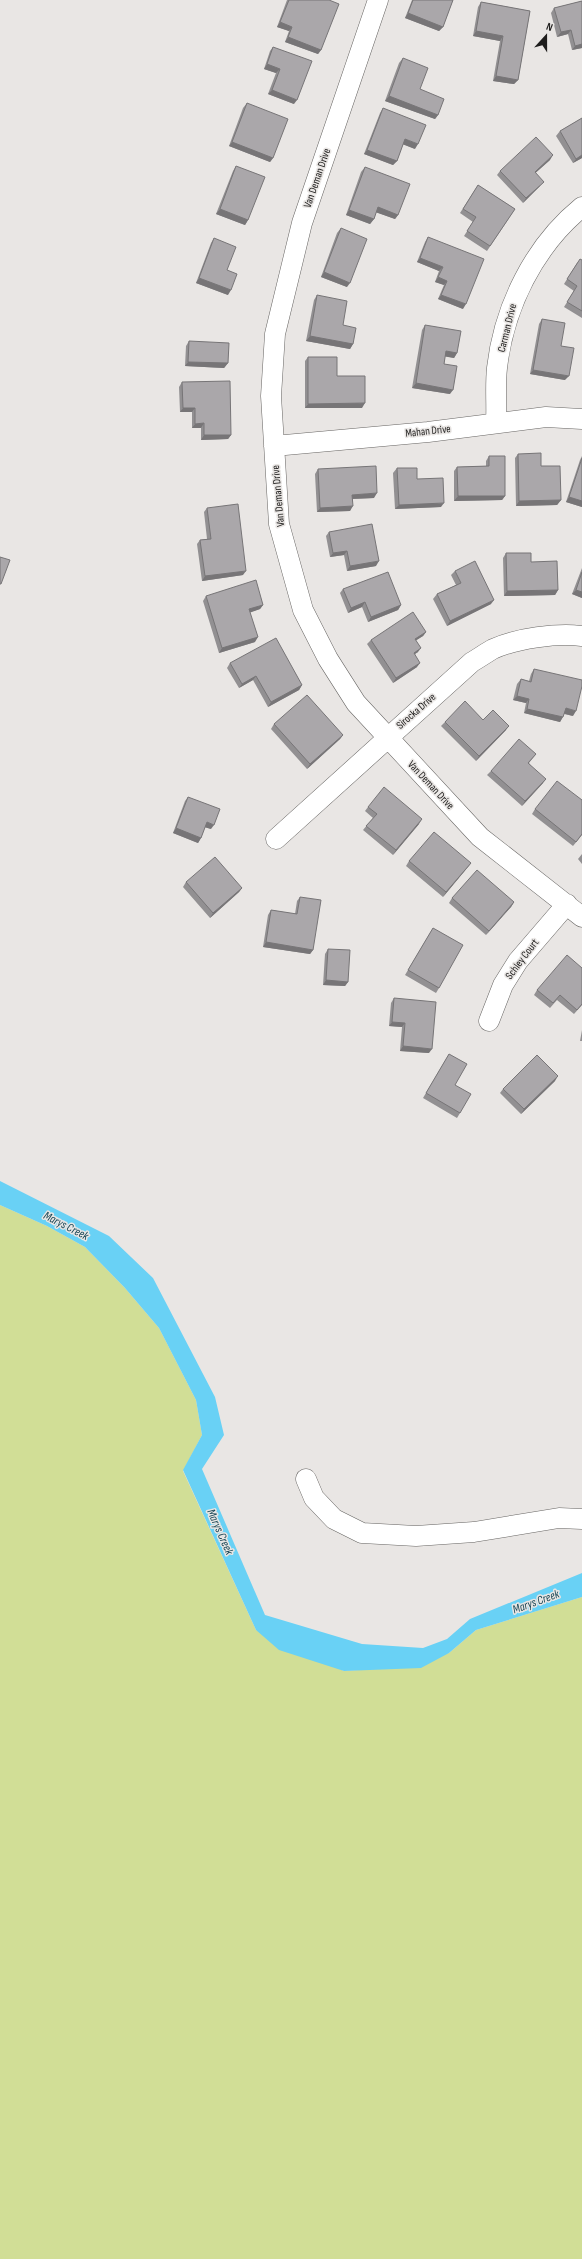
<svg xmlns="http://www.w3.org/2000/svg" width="582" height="2259" font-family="'Sofia Sans Condensed',sans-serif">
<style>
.green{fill:#d1de96}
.water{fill:#69d1f5}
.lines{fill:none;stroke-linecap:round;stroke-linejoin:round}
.minor-casing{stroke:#676563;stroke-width:21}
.minor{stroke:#fff;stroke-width:20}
.wall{fill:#929092}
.shaded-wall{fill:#777577}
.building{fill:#aaa7aa;stroke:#777577}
.labels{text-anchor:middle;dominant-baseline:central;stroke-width:3;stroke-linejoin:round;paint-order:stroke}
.street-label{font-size:11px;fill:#1e1d1c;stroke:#e9e6e4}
.water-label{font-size:12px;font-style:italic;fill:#1a4857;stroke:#e9e6e4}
</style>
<rect width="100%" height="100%" fill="#e9e6e4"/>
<!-- green -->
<path class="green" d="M0 1205 47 1226 85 1247 125 1288 159 1328 196 1400 202 1435 183 1471 256 1630 344 1671 374 1669 449 1653 476 1630 582 1597V2259H0Z"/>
<!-- water -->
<path class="water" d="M0 1181 109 1236 153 1278 215 1397 224 1435 202 1469 265 1615 362 1644 423 1648 447 1639 470 1619 582 1573V1597L476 1630 449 1653 421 1668 344 1671 279 1650 256 1630 183 1470 202 1435 196 1400 159 1328 125 1288 85 1247 47 1226 0 1205Z"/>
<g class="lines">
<defs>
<path id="minor" d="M378 0 302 223 275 334 271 396 279 524 303 610 328 659 356 703 480 837 582 917
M496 423C497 405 495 386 497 368 504 307 534 246 582 207
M274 446 428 432 546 417 582 419
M276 839 472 662C479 658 486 653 493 649 517 638 557 633 582 636
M489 1021 503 985 518 961 567 904
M306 1479 314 1498 334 1519 362 1533 416 1536 474 1532 559 1518 582 1519"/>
</defs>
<!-- minor casing -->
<use href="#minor" class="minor-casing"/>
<!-- minor -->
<use href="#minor" class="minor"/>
</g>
<!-- wall -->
<path class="wall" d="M287 0H329L321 50 318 54 285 42 289 31 277 27Z
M412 0H453L443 27 439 31 405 18Z
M582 1V48L572 50 568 34 557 37 551 13 554 8Z
M481 2 530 11 518 80 514 84 493 81 500 41 473 36 478 7Z
M273 47 294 104 268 94 276 73 264 69 270 51Z
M403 58 420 89 438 115 435 119 385 101 399 63Z
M247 103 273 158 270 162 229 146 243 108Z
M383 108 415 149 403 144 397 161 393 165 364 154 380 113Z
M582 118V158L573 163 556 136 560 131Z
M550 160 535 173 540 186 523 203 497 175 500 171Z
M236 166 248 220 245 225 216 214 233 171Z
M365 167 398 215 395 219 376 212 374 219 370 224 346 215 361 172Z
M478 185 515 209 487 251 464 236 473 222 460 213Z
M341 228 347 287 321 277 337 233Z
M428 237 463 309 438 299 444 285 435 282 439 271 417 262 425 242Z
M214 238 227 270 228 295 196 283 211 243Z
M582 260V318L564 307 574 291 564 284 577 263Z
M317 295 343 325 353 344 350 349 306 341 314 300Z
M542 319 561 346 565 380 530 374 539 324Z
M425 325 457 353 454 358 445 356 444 364 450 394 412 388 422 330Z
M189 341 228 363 224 368 185 366 186 346Z
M308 357 337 376 362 408H305V361Z
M182 382 231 435 228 439 201 440V428H192V412H180L179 387Z
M518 454 541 466 561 500 557 505 516 506 515 458Z
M489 456 505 496 502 500 454 501V471L457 467 486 466V461Z
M582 456V507L566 502 580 460Z
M397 468 417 479 441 507 395 509 393 473Z
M318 469 374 498 353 499 350 511 317 512 315 474Z
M207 508 243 575 202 581 197 544 200 540 207 539 204 512Z
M329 532 376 566 347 571 344 555 330 557 326 536Z
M506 553 531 562 558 590 555 595 504 596 503 558Z
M582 568V598L572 594Z
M455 571 491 604 447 626 433 599 437 594 456 585 451 575Z
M343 589 401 605 398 610 368 622 362 607 348 613 340 593Z
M206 596 263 605 260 609 250 612 255 642 219 653 203 601Z
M426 632 423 636 416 640 418 652 415 654 417 667 393 683 367 644 371 640Z
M230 663 302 685 299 690 268 707 253 680 239 688 227 668Z
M534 669 573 716 564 714 560 722 524 713 526 703 513 700 517 684 521 679 529 681 531 674Z
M445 722 506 730 476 761 441 726Z
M274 724 343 735 340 739 307 769 271 729Z
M536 754 529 763 543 783 522 806 487 775 491 771Z
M188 797 211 829 205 827 201 838 198 843 173 833 185 801Z
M582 800V835L573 846 532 814 535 809Z
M368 807 419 824 393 855 363 830 373 818 365 811Z
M582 854V864L578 859Z
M409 861 471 863 443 897 406 866Z
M186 882 242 888 239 892 210 918 183 887Z
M300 897 313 950 310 954 263 947 268 915 271 910 295 914 297 901Z
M452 898 514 902 511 907 486 935 449 903Z
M433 928 439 988 436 993 405 975Z
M328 949 348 982 345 986 323 985 325 954Z
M582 968V1005L574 1014 557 1000 550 1008 534 995 537 990Z
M394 998 429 1053 400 1051 402 1027 389 1026 391 1003Z
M582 1030V1041H580Z
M449 1054 460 1113 457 1118 423 1098Z
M555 1081 521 1114 500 1093 503 1089Z"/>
<!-- shaded-wall -->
<path class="shaded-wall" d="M408 13 443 27 439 31 405 18Z
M280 22 292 27 289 31 277 27Z
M571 30 568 34 557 37 561 32Z
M476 31 503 36 500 41 473 36Z
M288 37 321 50 318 54 285 42Z
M582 44V48L572 50 575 46Z
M267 64 280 69 276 73 264 69Z
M496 76 518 80 514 84 493 81Z
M272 90 297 100 294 104 268 94Z
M389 96 438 115 435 119 385 101Z
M405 139 418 144 415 149 402 144Z
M232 142 273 158 270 162 229 146Z
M367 150 397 161 393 165 364 154Z
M553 155 550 160 531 177 535 172Z
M582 155V158L573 163 576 159Z
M544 182 523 203 526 198Z
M378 207 398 215 395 219 375 212Z
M220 209 248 220 245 225 216 214Z
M349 210 374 219 370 224 346 215Z
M420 258 443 267 439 271 417 262Z
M324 272 350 283 347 287 321 277Z
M438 277 447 281 444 285 435 282Z
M199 278 231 290 228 295 196 283Z
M441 295 466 304 463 309 438 299Z
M310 336 353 344 350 349 306 341Z
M446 351 457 353 454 358 442 356Z
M188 362 228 363 224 368 185 366Z
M533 370 569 376 565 380 530 374Z
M416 383 453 390 450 394 412 388Z
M365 403 362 408H305L308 404Z
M183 408H195L192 412H180Z
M204 423 201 428H192L195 424Z
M204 435H231L228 439 201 440Z
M377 493 374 498 349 499 352 495Z
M458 496H505L502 500 454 501Z
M569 497 582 501V507L566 502Z
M561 500 557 505 516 506 519 501Z
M444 503 441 507 395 509 399 505Z
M353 506 350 511 317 512 320 508Z
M347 551 344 555 330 557 333 553Z
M379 561 376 566 347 571 350 566Z
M246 571 243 575 202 581 205 576Z
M558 590 555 595 504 596 507 591Z
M576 590 582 592V598L572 594Z
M494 600 491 604 447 626 450 621Z
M365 602 362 607 348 613 351 608Z
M263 605 260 609 246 614 249 609Z
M401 605 398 610 368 622 371 617Z
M426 632 423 636 412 643 415 639Z
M258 637 255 642 219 653 222 648Z
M421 648 418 652 410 657 414 653Z
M420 663 417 667 393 683 396 678Z
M256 676 253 680 239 688 242 684Z
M302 685 299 690 268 707 271 702Z
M517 696 529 699 526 703 513 700Z
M566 708 576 711 573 716 562 713Z
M527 709 563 717 560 722 524 713Z
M509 726 506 730 476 761 479 756Z
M343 735 340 739 307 769 310 764Z
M546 779 543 783 522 806 525 801Z
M422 819 419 824 393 855 396 850Z
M207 822 214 825 211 829 204 827Z
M176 828 201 838 198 843 173 833Z
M471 863 468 867 443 897 446 892Z
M242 888 239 892 210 918 213 913Z
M514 902 511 907 486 935 489 931Z
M266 942 313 950 310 954 263 947Z
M326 980 348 982 345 986 323 985Z
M392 1022 405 1023 402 1027 389 1026Z
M403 1046 432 1049 429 1053 400 1051Z
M558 1076 555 1081 521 1114 524 1109Z"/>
<!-- building -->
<path class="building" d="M289 0H329L339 4 321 50 288 37 292 27 280 22Z
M413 0H453L443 27 408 13Z
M582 1V44L575 46 571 30 561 32 554 8Z
M481 2 530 11 518 80 496 76 503 36 476 31Z
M273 47 312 61 297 100 272 90 280 69 267 64Z
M403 58 428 68 420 89 444 99 438 115 389 96Z
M247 103 288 119 273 158 232 142Z
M383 108 426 125 418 144 405 139 397 161 367 150Z
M582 118V155L576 159 560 131Z
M536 137 553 155 535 172 544 182 526 198 500 171Z
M236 166 265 177 248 220 220 209Z
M365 167 410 184 398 215 378 207 374 219 349 210Z
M478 185 515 209 490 246 467 231 476 217 463 209Z
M341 228 367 239 350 283 324 272Z
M428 237 484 259 466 304 441 295 447 281 438 277 443 267 420 258Z
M214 238 236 247 227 270 237 274 231 290 199 278Z
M580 259 582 260V311L567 302 577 286 567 279Z
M317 295 347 301 343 325 356 328 353 344 310 336Z
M542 319 565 323 561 346 574 348 569 376 533 370Z
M425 325 461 331 457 353 446 351 444 364 457 366 453 390 416 383Z
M189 341 229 343 228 363 188 362Z
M308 357H337V376H365V403L308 404Z
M230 381 231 435H204V423L195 424V408H183L182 382Z
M541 453V466H560L561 500 519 501 518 454Z
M489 456H505V496H458L457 467 489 466Z
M582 458V501L569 497Z
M376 466 377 493 352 495 353 506 320 508 318 469Z
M397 468H417V479L443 478 444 503 399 505Z
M238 504 246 571 205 576 200 540 211 539 207 508Z
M372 524 379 561 350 566 347 551 333 553 329 532Z
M506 553H531V562L557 561 558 590 507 591Z
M0 557 10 560 1 584H0Z
M475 561 494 600 450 621 437 594 461 583 455 571Z
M388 572 401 605 371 617 365 602 351 608 343 589Z
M582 572V592L576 590Z
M256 580 263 605 249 609 258 637 222 648 206 596Z
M413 612 426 632 415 639 421 648 414 653 420 663 396 678 371 640Z
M276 638 302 685 271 702 256 676 242 684 230 663Z
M534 669 582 680V686L576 711 566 708 563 717 527 709 529 699 517 696 521 679 531 682Z
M307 695 343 735 310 764 274 724Z
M465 701 483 720 493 710 509 726 479 756 445 722Z
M519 739 536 754 528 763 546 779 525 801 491 771Z
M557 781 582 800V834L576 842 535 809Z
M384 787 422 819 396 850 366 826 377 814 368 807Z
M188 797 220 809 214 825 207 822 201 838 176 828Z
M434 832 471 863 446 892 409 861Z
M215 857 242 888 213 913 186 882Z
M477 870 514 902 489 931 452 898Z
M300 897 321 900 313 950 266 942 271 910 297 914Z
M433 928 463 945 439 988 408 970Z
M328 949 350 950 348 982 326 980Z
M567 955 582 968V1004L577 1010 560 995 553 1003 537 990Z
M394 998 436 1002 432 1049 403 1046 405 1023 392 1022Z
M449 1054 467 1064 455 1085 471 1094 460 1113 426 1093Z
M537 1055 558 1076 524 1109 503 1089Z"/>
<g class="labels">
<!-- street labels -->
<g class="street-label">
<text transform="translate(317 178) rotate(-71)">Van Deman Drive</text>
<text transform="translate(507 328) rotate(-76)">Carman Drive</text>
<text transform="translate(428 431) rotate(-6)">Mahan Drive</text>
<text transform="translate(278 496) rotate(-95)">Van Deman Drive</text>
<text transform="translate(416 711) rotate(-41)">Sirocka Drive</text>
<text transform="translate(431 785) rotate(47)">Van Deman Drive</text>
<text transform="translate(522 959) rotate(-53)">Schley Court</text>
</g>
<!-- water labels -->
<g class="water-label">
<text transform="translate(66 1226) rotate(27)">Marys Creek</text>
<text transform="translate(220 1532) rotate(66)">Marys Creek</text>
<text transform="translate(536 1602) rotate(-20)">Marys Creek</text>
</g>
</g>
<!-- north arrow -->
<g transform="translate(546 36) rotate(21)" stroke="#e9e6e4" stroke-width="3" paint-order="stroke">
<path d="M0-3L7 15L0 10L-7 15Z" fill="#1e1d1c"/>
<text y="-6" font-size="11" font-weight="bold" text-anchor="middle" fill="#1e1d1c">N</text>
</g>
</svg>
